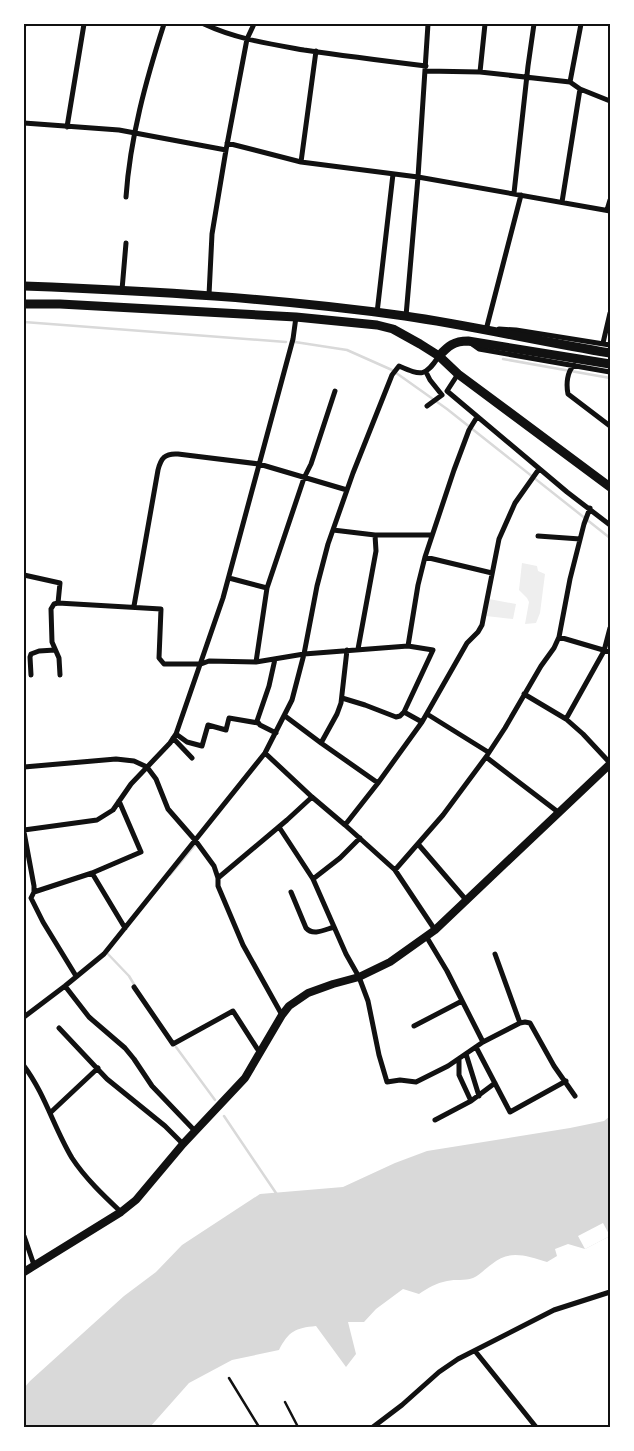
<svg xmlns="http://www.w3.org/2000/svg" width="634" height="1451" font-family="Barlow,sans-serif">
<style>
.green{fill:#eee}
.water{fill:#d9d9d9}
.pier{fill:#fff}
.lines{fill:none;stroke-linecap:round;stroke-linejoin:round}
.stream{stroke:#d9d9d9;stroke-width:2.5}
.service{stroke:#111;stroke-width:2.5}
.minor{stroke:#111;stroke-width:5}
.secondary{stroke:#111;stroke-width:8}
.primary{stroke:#111;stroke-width:9}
.neatline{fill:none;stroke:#111;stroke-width:2}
</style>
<rect width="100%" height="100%" fill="#fff"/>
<!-- green -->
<path class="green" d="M522 563 537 566 538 571 545 574 540 613 536 623 525 624 529 602 527 598 519 590Z
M489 599 516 604 513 619 486 616Z"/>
<!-- water -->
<path class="water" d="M610 1116V1236L585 1249 568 1244 555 1249 557 1256 547 1262C527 1256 509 1249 492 1264 486 1268 480 1275 473 1278 464 1281 456 1279 447 1281 436 1283 428 1288 419 1294L403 1289 376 1309 364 1322H348L356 1354 346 1367 316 1326C295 1328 289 1331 279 1350L232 1360 189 1383 150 1427H24V1388L30 1381 124 1296 156 1272 182 1245 260 1194 343 1187 395 1163 427 1151 570 1128 604 1121Z"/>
<!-- pier -->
<path class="pier" d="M603 1223 610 1236 585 1249 578 1236Z"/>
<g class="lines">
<!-- stream -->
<path class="stream" d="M24 322 286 342
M295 342 347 350 392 370 447 409 610 538
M503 359 610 378
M170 875 195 845
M107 953 129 976 135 986
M176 1047 215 1100
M224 1116 278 1196"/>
<!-- service -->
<path class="service" d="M229 1378 259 1427
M285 1402 298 1427"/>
<!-- minor -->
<path class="minor" d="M204 24C236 39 270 44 304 50 345 56 385 61 426 66
M24 25V24
M426 71 480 72 570 82
M480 72 485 24
M580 89 570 82 581 24
M24 123 119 130 226 150
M67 127 84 24
M227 143 301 162 418 177 610 211
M301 162 316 51
M514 193 528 66 534 24
M126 197C130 138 146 80 164 24
M562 202 580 89 610 101
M607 210 610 200
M122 290 126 243
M209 295 212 234 226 150 247 39 254 24
M377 313 393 174
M406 316 418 177 428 24
M499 329 516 330 610 345
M486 330 521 195
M603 343 610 313
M472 344 479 349 610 372
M574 365C567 372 566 384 568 394L610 426
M426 372 430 380 442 395
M458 374 447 391 567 492 610 525
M427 406 442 395
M333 530 375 535
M538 536 580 539
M425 557 492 573
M24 575 60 583 58 603 161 609 159 658 164 664H201L209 661 256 662 304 654 408 646 433 650 404 712 422 722
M229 578 267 588
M58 603 54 604 51 609 52 642 59 658 60 675
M134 606 158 470C161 458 165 453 178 454L259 464 347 490
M559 637 610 652
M408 646 418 585 425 557 454 470 469 430 477 417
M358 649 376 551 375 535H431
M275 659 269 686 257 721 260 725 276 733
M256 662 267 588 304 478 311 464 335 391
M31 675 30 657 31 654 39 651 55 650
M524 694 566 719 583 734 610 763
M342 698 365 705 396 717 400 716 404 712
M427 714 488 752
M285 716 321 743 378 783
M566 719 604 651 610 628
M176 734 187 742 202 746 208 725 226 730 229 718 258 723
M173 738 192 758
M321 743 337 714 341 703 347 650
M265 753 312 797 345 825 395 870 435 930
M486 757 558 812
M24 767 116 759 134 761 147 767 156 779 168 809 195 840 214 866 218 878V886L243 945 282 1015
M345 825 378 783 422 722 467 643 478 632 482 625 499 539 515 503 539 469
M279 827 313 879 346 954 359 977 368 1001 379 1055 387 1082 400 1080 416 1082 448 1066 483 1042 520 1023 495 954
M24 830 97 820 113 810 131 784 170 743 176 734 223 598 293 339 296 317
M24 832 34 886V892L31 898 43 922 76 976
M418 844 467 901
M395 870 443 815 486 757 505 728 541 666 554 648 559 637 570 579 584 524 590 508
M92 873 141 852 119 801
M218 878 287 820 312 797
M313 879 340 858 360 838
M34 892 92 873 125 928
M291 892 306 928C313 936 324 930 334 927
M426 936 447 971 483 1042
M65 986 89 1017 125 1048 134 1059 152 1086 195 1131
M134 987 173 1044 233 1011 260 1053
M24 1017 65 986 104 954 265 753 292 700 304 654 317 586 328 544 353 473 392 375 399 366C422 376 425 377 439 356
M520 1023 525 1022 530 1023 554 1066 575 1096
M414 1026 462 1001
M59 1028 107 1079 165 1126 183 1144
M476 1047 510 1112 566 1081
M466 1054 479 1096
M459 1059V1075L471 1101
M24 1066C45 1094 54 1128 72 1158 85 1178 104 1196 121 1212
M50 1113 98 1068
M435 1120 471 1101 495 1083
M24 1236 34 1265
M475 1351 536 1427
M373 1427 402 1405 439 1372 458 1359 554 1310 610 1292"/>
<!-- secondary -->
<path class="secondary" d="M24 1272 121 1212 136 1200 183 1144 245 1078 282 1015 289 1006 308 993 333 984 359 977 390 962 435 930 610 764"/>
<!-- primary -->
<path class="primary" d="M24 286C151 291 278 298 405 316 474 326 542 342 610 353
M24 304H60L296 317 377 325 393 329 420 344 439 356 458 374 610 487
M439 356C448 346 454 341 468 341L610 364"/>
</g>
<!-- border -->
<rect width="634" height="1451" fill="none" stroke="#ffffff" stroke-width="50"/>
<rect x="25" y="25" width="584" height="1401" class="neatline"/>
</svg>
